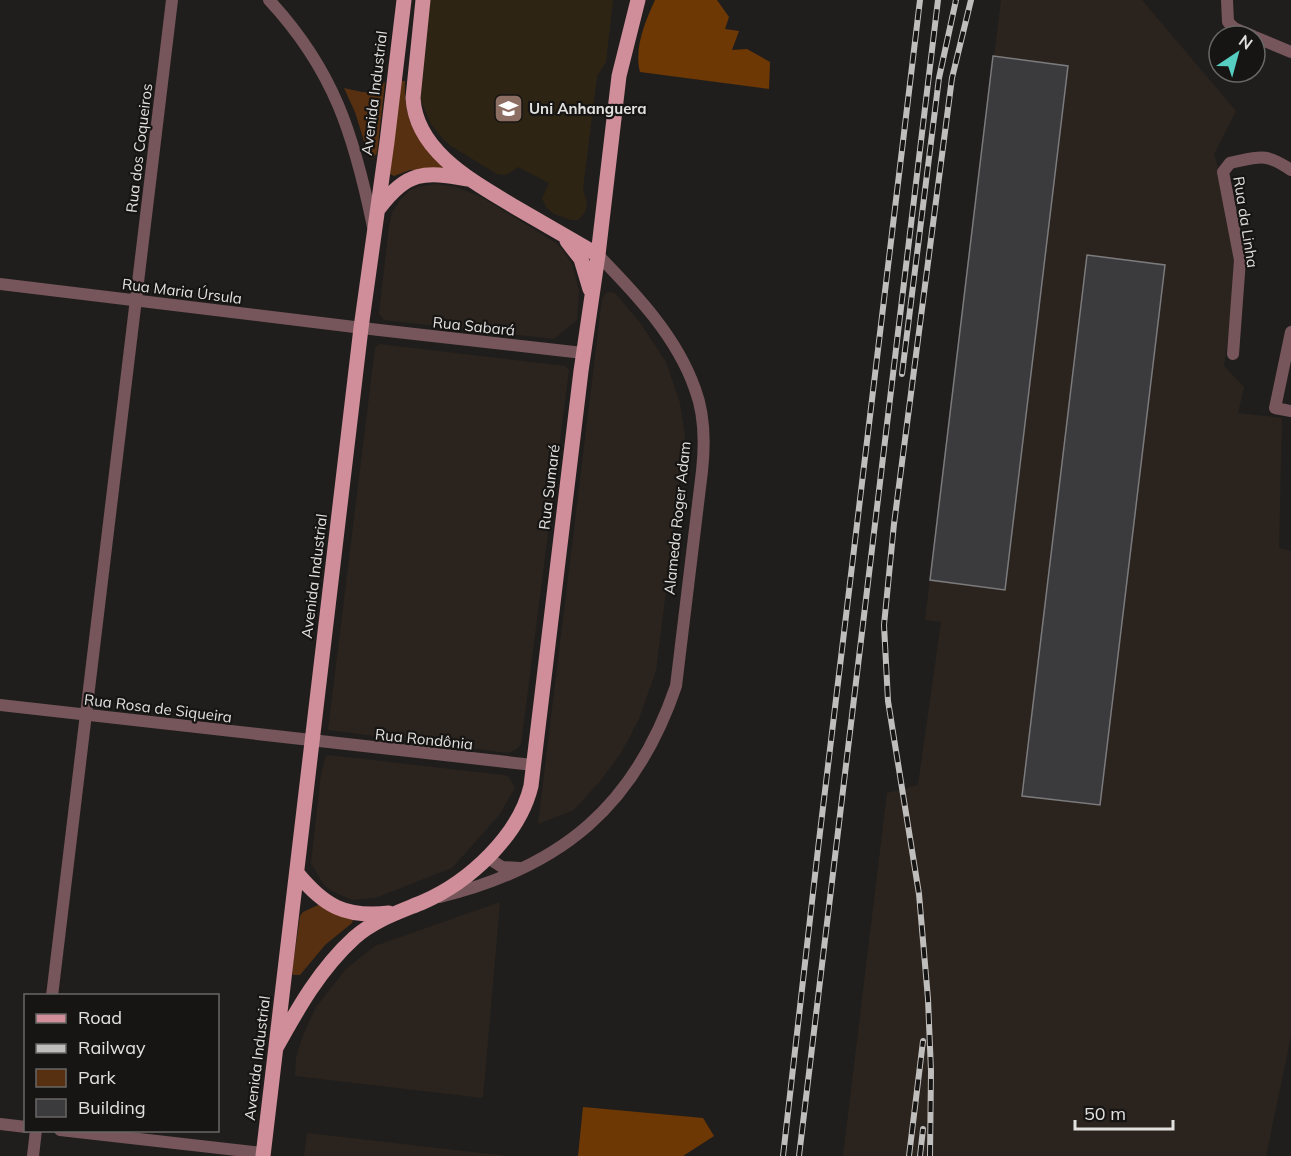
<svg xmlns="http://www.w3.org/2000/svg" width="1291" height="1156" font-family="Mulish,sans-serif">
<style>
.built{fill:#2b241e}
.education{fill:#2e2414}
.green{fill:#563011}
.forest{fill:#6e3805}
.building{fill:#3b3a3c;stroke:#7b7a7d;stroke-width:1.5}
.lines{fill:none;stroke-linecap:round;stroke-linejoin:round}
.minor{stroke:#76565b;stroke-width:12}
.primary{stroke:#cf8e99;stroke-width:15}
.rail-casing{stroke:#c0bebd;stroke-width:6}
.rail{stroke:#171513;stroke-width:4;stroke-dasharray:11;stroke-linecap:butt}
.labels{text-anchor:middle;dominant-baseline:central;stroke-width:4.5;stroke-linejoin:round;paint-order:stroke}
.street-label{font-size:15px;fill:#e3e1e0;stroke:#171513}
.poi-label{font-size:15px;font-weight:bold;fill:#e3e1e0;stroke:#171513;text-anchor:start}
</style>
<rect width="100%" height="100%" fill="#201e1c"/>
<!-- built -->
<path class="built" d="M1001 0H1142L1236 111 1214 154 1241 250 1224 366 1244 387 1238 413 1282 418 1279 548 1291 551V1036L1266 1156H843L887 793 918 785 941 622 925 620Z
M435 184 456 187 481 197 556 243 562 249 572 264 579 290 577 320 554 339 384 320 379 314 389 227 392 213 400 200 409 191 418 187Z
M611 292 616 294 641 324 666 362 680 403 685 437 656 671 638 721 621 753 601 780 574 810 538 824 602 299 606 293Z
M379 344 565 366 569 370 521 744 518 748 508 753 328 730 375 348Z
M328 755 503 775 509 777 515 788 499 815 452 868 375 898 352 900 332 891 324 885 311 863 321 774 325 758Z
M500 902 483 1098 295 1076 296 1057 304 1033 316 1007 346 969 375 946Z
M307 1133 507 1156H304Z"/>
<!-- education -->
<path class="education" d="M427 0H613L606 62 597 76 583 189 587 203 585 212 578 220H571L554 214 547 208 542 199 549 183 518 167 506 175 497 174 451 146 444 140 431 124 418 94Z"/>
<!-- green -->
<path class="green" d="M399 81H405C403 121 417 140 444 168V170H410L394 176 390 174Z
M385 82 377 153 372 159 368 154 355 112 344 88C364 92 369 97 385 82Z
M318 905 350 917 353 920 352 923 325 945 300 975H293L292 971 300 916 303 912Z"/>
<!-- forest -->
<path class="forest" d="M655 0H717L729 17 725 29 739 31 732 50 747 49 770 62 769 89 640 72C634 48 645 22 655 0Z
M583 1107 703 1118 714 1136 683 1156H578Z"/>
<!-- building -->
<path class="building" d="M993 56 1068 66 1005 590 930 580Z
M1087 255 1165 265 1100 805 1022 796Z"/>
<g class="lines">
<!-- minor -->
<path class="minor" d="M269 0C334 70 354 135 373 227
M1227 0 1228 22 1234 28 1253 36
M1255 37 1291 52
M0 284 379 330 583 353
M1291 332 1275 408 1291 411
M1233 354 1240 260 1223 172 1230 163C1259 157 1265 152 1291 170
M0 705 533 765
M488 858 502 867 520 868
M440 897C562 867 635 806 676 686L702 471C705 444 705 415 695 389 677 337 636 294 598 255
M52 996 172 0
M0 1124 26 1127
M60 1130 263 1153
M33 1156 36 1130"/>
<!-- primary -->
<path class="primary" d="M423 0 413 98C416 152 474 182 515 207 543 223 570 239 598 255
M379 208C408 171 423 171 468 179
M567 241 581 259 590 289
M297 873C324 906 345 918 389 913
M276 1048C298 1008 320 969 354 938 374 920 399 912 423 902 469 882 519 836 531 786L581 371 598 255 619 76 638 0
M263 1156 361 328 387 142 404 0"/>
<defs>
<path id="rail" d="M902 374 939 78 956 0
M783 1156 818 849 920 0
M799 1156 938 0
M909 1156 923 1041
M920 1156 923 1129
M930 1156 931 1071 928 999 919 894 888 701 884 625 894 524 952 78 971 0"/>
</defs>
<!-- rail casing -->
<use href="#rail" class="rail-casing"/>
<!-- rail -->
<use href="#rail" class="rail"/>
</g>
<!-- icons -->
<defs>
<symbol id="university-square" viewBox="-11 -11 22 22"><rect x="-9" y="-9" width="18" height="18" rx="4" fill="#8d6e63" stroke="#171513"/><path d="M0-5L7-2L0 1L-7-2ZM-4 1L0 2.5L4 1V4Q0 6-4 4Z" fill="#fff"/></symbol>
</defs>
<g fill-rule="evenodd">
<use href="#university-square" x="492" y="92" width="33" height="33"/>
</g>
<g class="labels">
<!-- street labels -->
<g class="street-label">
<text transform="translate(374 93) rotate(-83)">Avenida Industrial</text>
<text transform="translate(139 148) rotate(-83)">Rua dos Coqueiros</text>
<text transform="translate(1246 222) rotate(81)">Rua da Linha</text>
<text transform="translate(182 291) rotate(7)">Rua Maria Úrsula</text>
<text transform="translate(474 326) rotate(6)">Rua Sabará</text>
<text transform="translate(549 487) rotate(-83)">Rua Sumaré</text>
<text transform="translate(677 518) rotate(-84)">Alameda Roger Adam</text>
<text transform="translate(314 576) rotate(-83)">Avenida Industrial</text>
<text transform="translate(158 708) rotate(7)">Rua Rosa de Siqueira</text>
<text transform="translate(424 739) rotate(6)">Rua Rondônia</text>
<text transform="translate(257 1058) rotate(-83)">Avenida Industrial</text>
</g>
<!-- poi labels -->
<g class="poi-label">
<text x="529" y="108">Uni Anhanguera</text>
</g>
</g>
<!-- legend -->
<rect x="24" y="994" width="195" height="138" fill="#171513" stroke="#696765" stroke-width="1.5"/>
<rect x="36" y="1014" width="30" height="9" fill="#cf8e99" stroke="#696765" stroke-width="1.5"/>
<text x="78" y="1024" font-size="18" fill="#e3e1e0">Road</text>
<rect x="36" y="1044" width="30" height="9" fill="#c0bebd" stroke="#696765" stroke-width="1.5"/>
<text x="78" y="1054" font-size="18" fill="#e3e1e0">Railway</text>
<rect x="36" y="1069" width="30" height="18" fill="#563011" stroke="#696765" stroke-width="1.5"/>
<text x="78" y="1084" font-size="18" fill="#e3e1e0">Park</text>
<rect x="36" y="1099" width="30" height="18" fill="#3b3a3c" stroke="#696765" stroke-width="1.5"/>
<text x="78" y="1114" font-size="18" fill="#e3e1e0">Building</text>
<!-- north arrow -->
<g transform="translate(1237 54) rotate(36)"><circle r="28" fill="#171513" stroke="#696765" stroke-width="1.5"/>
<path d="M0-4.5L10 22L0 15L-10 22Z" fill="#57cec2"/>
<text y="-9" font-size="16" font-weight="bold" text-anchor="middle" fill="#e3e1e0">N</text>
</g>
<!-- scale -->
<path d="M1075 1120v9h98v-9" fill="none" stroke="#e3e1e0" stroke-width="3"/>
<text x="1084" y="1120" font-size="18" fill="#e3e1e0" stroke="#171513" stroke-width="4.5" paint-order="stroke">50 m</text>
</svg>
